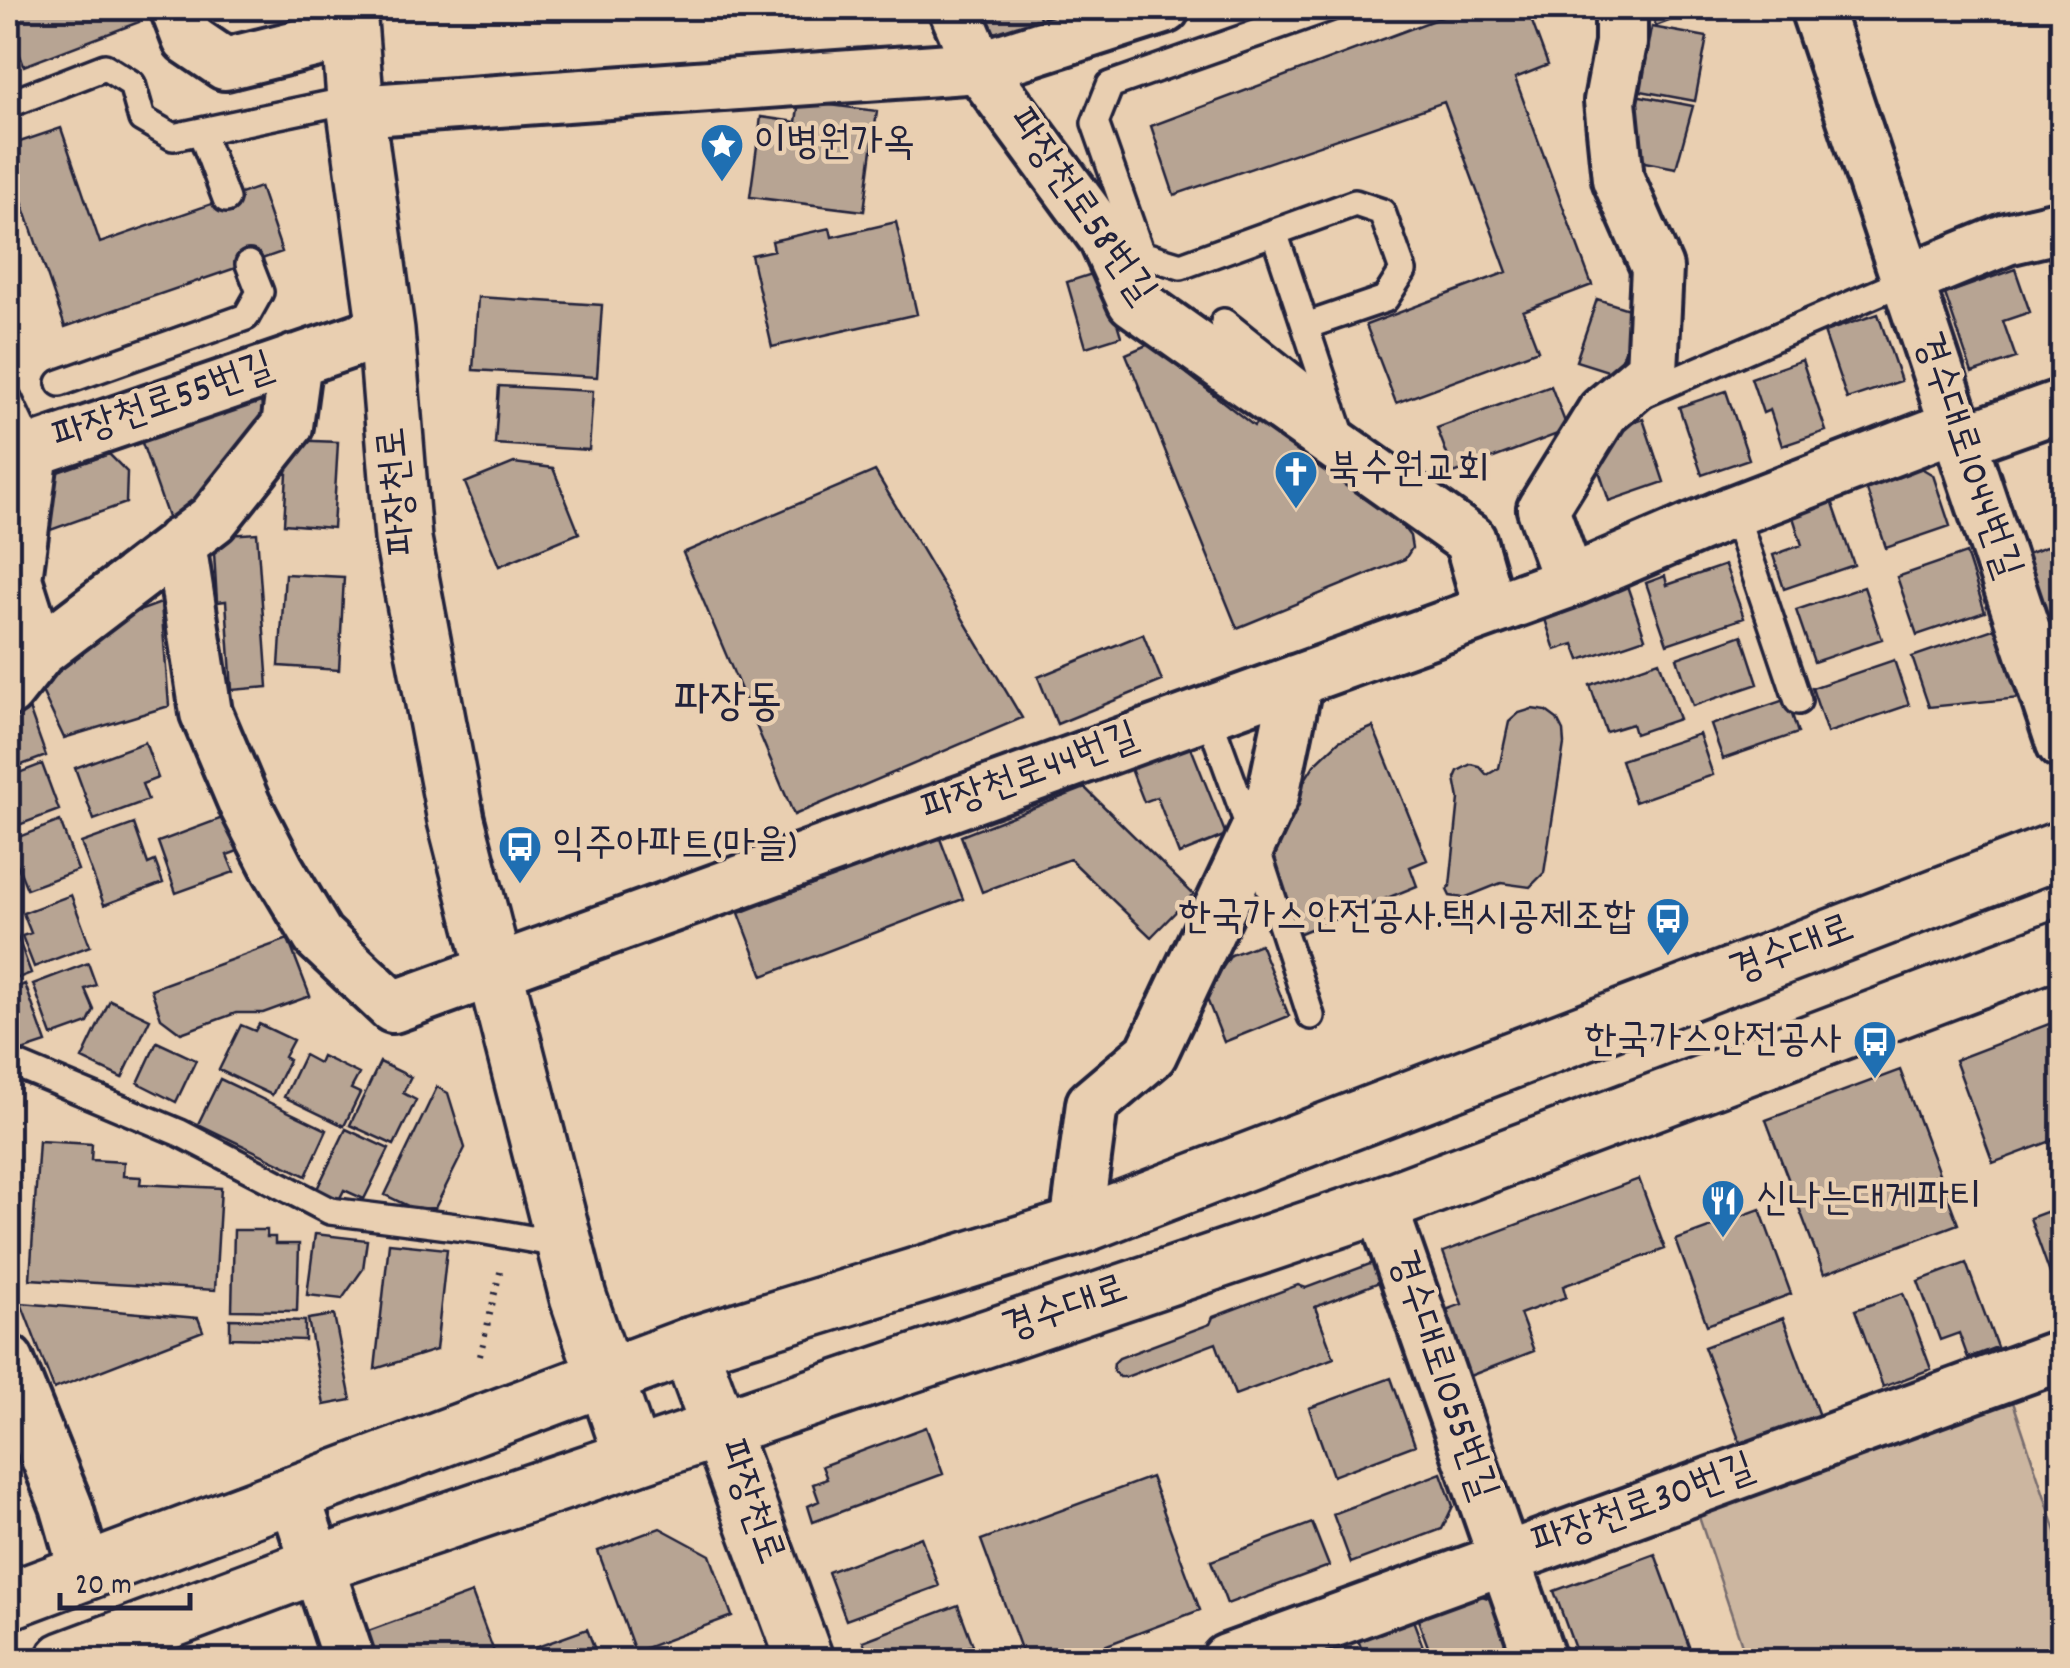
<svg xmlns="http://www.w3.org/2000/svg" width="2070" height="1668" font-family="Dekko,'Poor Story',sans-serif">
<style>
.green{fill:#ccb6a0;stroke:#776c6e;stroke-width:2.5}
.building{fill:#b7a493;stroke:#22223b;stroke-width:2.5}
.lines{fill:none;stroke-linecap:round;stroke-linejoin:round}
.service-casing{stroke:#22223b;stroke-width:32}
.minor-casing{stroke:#22223b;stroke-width:58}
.tertiary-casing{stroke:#22223b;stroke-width:62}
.primary-casing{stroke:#22223b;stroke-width:62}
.path{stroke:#22223b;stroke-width:6;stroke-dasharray:2.5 8;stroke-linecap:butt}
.service{stroke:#e9cfb1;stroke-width:25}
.minor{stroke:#e9cfb1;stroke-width:50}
.tertiary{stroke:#e9cfb1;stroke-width:55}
.primary{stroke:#e9cfb1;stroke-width:55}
.labels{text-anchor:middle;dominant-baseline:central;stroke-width:9;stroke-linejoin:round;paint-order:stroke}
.poi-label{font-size:40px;fill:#22223b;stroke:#e9cfb1;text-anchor:start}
.street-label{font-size:40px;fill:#22223b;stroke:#e9cfb1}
.quarter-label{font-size:45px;fill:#22223b;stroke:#e9cfb1}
</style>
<rect width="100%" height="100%" fill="#e9cfb1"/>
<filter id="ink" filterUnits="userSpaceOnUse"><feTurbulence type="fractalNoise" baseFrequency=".01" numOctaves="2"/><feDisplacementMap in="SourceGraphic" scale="20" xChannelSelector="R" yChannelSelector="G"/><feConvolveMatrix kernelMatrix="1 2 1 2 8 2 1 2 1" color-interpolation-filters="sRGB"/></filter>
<g filter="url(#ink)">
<!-- green -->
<path class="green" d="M2011 1396 2062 1549V1660H1747L1695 1505Z"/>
<!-- building -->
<path class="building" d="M8 8H134L139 22 24 66 8 23Z
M960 8H1037L1040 18 982 39Z
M1045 8H1095L1054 33Z
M1466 8H1527L1548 65 1515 78 1592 285 1523 311 1538 350 1396 403 1366 325 1507 272 1444 102 1174 195 1151 126Z
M1649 8H1700L1701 9 1656 26Z
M1652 27 1707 37 1695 101 1641 91Z
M1630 94 1693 106 1676 168 1634 160Z
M799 101 877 111 864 211 750 197 761 117 796 122Z
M61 128 100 243 260 187 282 252 65 327 8 161V146Z
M896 222 917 314 772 347 751 255 774 250 772 241 830 228 832 237Z
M2062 246V358H2056L2048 247Z
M2015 269 2030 312 2003 321 2016 358 1972 373 1945 294Z
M1101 271 1121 336 1086 347 1067 282Z
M478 297 602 305 597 377 473 370Z
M1597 299 1638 312 1617 374 1576 361Z
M1878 314 1901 381 1847 399 1824 332Z
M1149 344 1254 426 1261 417 1403 527 1410 536 1412 548 1405 559 1237 628 1126 354Z
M1802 360 1826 431 1782 446 1770 410 1763 413 1751 378Z
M499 386 593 391 589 450 495 444Z
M1551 386 1568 430 1454 473 1437 428Z
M1726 391 1749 459 1702 475 1679 407Z
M260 399 269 426 171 526 141 440Z
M1643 419 1664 482 1609 501 1588 438Z
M289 440 338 442 333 528 284 524Z
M109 454 127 472 126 503 45 532 34 499 55 491 49 475Z
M1911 462 1933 475 1950 526 1886 548 1863 478Z
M514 463 553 468 579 533 499 566 465 483Z
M875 471 1022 718 794 815 683 553Z
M1832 501 1854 565 1784 589 1773 555 1802 545 1792 514Z
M257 533 268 687 232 690 226 601 217 602 213 536Z
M2062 541V688L2016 558Z
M1966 553 1985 612 1917 635 1897 577Z
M1725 565 1744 618 1667 644 1646 583 1665 576 1667 585Z
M285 574 344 577 339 670 279 666Z
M1624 577 1645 638 1580 660 1574 644 1555 650 1541 607Z
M1864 587 1882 639 1814 662 1796 610Z
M161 603 169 706 64 738 40 687 65 651 106 623Z
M1996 628 2020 698 1929 707 1912 657Z
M1143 634 1162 681 1057 724 1038 677Z
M1742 635 1758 684 1693 706 1677 658Z
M1894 660 1909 705 1827 733 1812 688Z
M1659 661 1679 719 1635 734 1632 724 1606 732 1590 685Z
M1787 699 1798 733 1723 759 1711 725Z
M26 700 46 756 8 770V707Z
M1532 709 1546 711 1557 719 1563 731 1564 744 1544 873 1530 887 1501 883 1464 898 1450 896 1447 890 1450 886 1459 799 1455 778 1458 771 1471 764 1479 766 1487 775 1499 768 1509 722 1519 713Z
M1373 727 1427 860 1410 867 1417 886 1298 934 1270 862 1283 815 1314 765 1339 741Z
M1699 734 1713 775 1635 802 1621 760Z
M145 742 158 778 142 784 148 800 94 820 75 768Z
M1190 745 1226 835 1179 854 1157 797 1144 802 1131 769Z
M42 764 59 810 8 829V777Z
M1085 788 1193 894 1151 937 1070 859 982 892 961 836Z
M233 814 246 848 227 855 234 872 176 893 158 842Z
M60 821 78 870 27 889 17 864 8 867V841Z
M134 824 148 864 155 861 163 883 104 905 81 843Z
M939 836 963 899 763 976 739 913Z
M71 895 90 946 34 967 22 936 31 933 23 913Z
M11 919 31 973 8 982V920Z
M288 939 310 996 263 1013H236L181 1033 161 1018 151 989Z
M1260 944 1289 1016 1224 1042 1205 994 1231 955Z
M88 963 96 985 85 989 94 1010 88 1023 52 1036 33 984Z
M25 984 46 1043 16 1053 13 1043 8 1045V991Z
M110 1000 150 1019 122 1078 82 1059Z
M2062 1019V1137L1993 1163 1955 1060Z
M259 1024 293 1040 284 1057 289 1060 272 1095 219 1070 241 1025 255 1031Z
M157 1042 196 1060 176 1102 138 1083Z
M304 1055 319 1063 322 1056 359 1074 351 1089 360 1093 344 1126 284 1097Z
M380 1062 411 1077 403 1093 416 1100 394 1145 350 1125Z
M1900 1070 1958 1224 1824 1274 1766 1120Z
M220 1079 327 1130 306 1176 198 1124Z
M437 1087 448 1093 465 1148 435 1208 414 1209 385 1195Z
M346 1129 389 1149 364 1199 344 1190 338 1202 316 1191Z
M39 1141 92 1144 91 1160 124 1162 123 1176 141 1177 140 1184 221 1188 215 1290 30 1279Z
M1639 1179 1665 1249 1563 1286 1566 1297 1520 1314 1534 1351 1467 1377 1443 1311 1462 1304 1443 1252Z
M2062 1206V1307L2030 1218Z
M1760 1209 1791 1294 1707 1325 1676 1240Z
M234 1230H267V1237H275V1244H299L297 1311 232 1310Z
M315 1234 367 1240 363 1269 342 1299 307 1295Z
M389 1243 447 1249 436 1350 375 1369Z
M1966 1263 1997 1347 1968 1358 1959 1333 1940 1340 1918 1281Z
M1370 1264H1378L1383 1278 1377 1283 1315 1307 1334 1358 1235 1395 1216 1343 1126 1377H1119L1113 1371 1114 1363 1119 1358 1210 1324 1213 1317 1298 1285 1306 1288Z
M1903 1293 1931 1369 1883 1387 1855 1310Z
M21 1303 198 1318 203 1331 54 1389Z
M334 1315 351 1400 324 1405 308 1319Z
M1783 1318 1819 1416 1741 1445 1704 1347Z
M230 1319 305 1321V1340L230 1338Z
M1391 1378 1415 1445 1333 1476 1309 1408Z
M926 1427 943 1474 813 1522 808 1506 819 1501 813 1484 827 1479 822 1466Z
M1441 1473 1453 1506 1442 1529 1351 1563 1333 1514Z
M1151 1477 1200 1610 1067 1660H1025L981 1540Z
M1312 1523 1329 1566 1227 1604 1211 1561Z
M660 1528 710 1555 732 1616 635 1652 598 1551Z
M921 1537 939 1586 846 1620 828 1572Z
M1655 1554 1694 1660H1579L1554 1591Z
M1470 1592 1497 1601 1516 1652 1493 1660H1433L1415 1612Z
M472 1593 497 1660H370L360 1634Z
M958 1605 973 1645 933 1660H871L863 1641Z
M1413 1620 1428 1660H1366L1358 1640Z
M587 1629 599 1660H501Z
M1344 1644 1350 1660H1301Z"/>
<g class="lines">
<defs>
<path id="service" d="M17 101 105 67 132 84 142 119 173 137 355 99
M201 132 226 199
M1274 232 1344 443
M1224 322 1333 409
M1306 326 1385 299 1403 271 1382 212 1355 203 1181 266 1141 254 1095 123 1110 85 1329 8
M60 383 246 317 260 292 249 264
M1644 394 1905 281
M8 398 33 451
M1734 511 1798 701
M1207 712 1253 838 1311 1016
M8 1061 180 1133 330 1211 480 1230 564 1245"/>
<path id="minor" d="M176 8 188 39 225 64 350 33
M954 8 979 67 1104 237 1133 301 1470 540 1490 610
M1816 8 2062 743
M356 111 979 67 1164 8
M1905 281 2007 239 2062 226
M1961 441 2062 405
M33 451 16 579 39 652
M8 459 386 330
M180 543 206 713 245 805 278 869 318 936 393 1007 1569 582 1734 511 1955 426
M1569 582 1543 509 1603 412 1652 370 1657 268 1618 179 1610 101 1621 43V8
M8 691 39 652 213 519 287 426 296 360
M1381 1205 1540 1660
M1076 1227 1092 1104 1151 1054 1273 795 1297 680
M8 1361 66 1505 85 1571
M293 1492 349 1660
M1227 1660 2062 1355"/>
<path id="tertiary" d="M348 8 356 111 386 330 403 539 456 820 578 1297 633 1458
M689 1346 805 1660"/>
<path id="primary" d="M8 1601 689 1346 1076 1227 2062 849
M64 1660 317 1565 1381 1205 2062 948"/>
</defs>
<!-- service casing -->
<use href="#service" class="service-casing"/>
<!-- minor casing -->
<use href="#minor" class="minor-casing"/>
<!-- tertiary casing -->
<use href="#tertiary" class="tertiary-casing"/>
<!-- primary casing -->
<use href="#primary" class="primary-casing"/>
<!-- path -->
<path class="path" d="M480 1356 501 1268"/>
<!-- service -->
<use href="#service" class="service"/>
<!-- minor -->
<use href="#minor" class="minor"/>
<!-- tertiary -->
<use href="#tertiary" class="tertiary"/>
<!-- primary -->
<use href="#primary" class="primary"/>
</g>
</g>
<!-- icons -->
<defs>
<symbol id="sight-pin" viewBox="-11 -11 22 30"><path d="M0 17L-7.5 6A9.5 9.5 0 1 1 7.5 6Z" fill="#1f6fb2" stroke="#e9cfb1"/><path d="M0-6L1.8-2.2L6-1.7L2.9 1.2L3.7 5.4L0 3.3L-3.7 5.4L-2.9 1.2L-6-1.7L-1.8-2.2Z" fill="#fff"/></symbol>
<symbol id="church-pin" viewBox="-11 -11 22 30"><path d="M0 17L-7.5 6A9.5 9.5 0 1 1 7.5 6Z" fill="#1f6fb2" stroke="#e9cfb1"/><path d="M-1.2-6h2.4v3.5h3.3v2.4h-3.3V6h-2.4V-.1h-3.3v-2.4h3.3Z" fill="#fff"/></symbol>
<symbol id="bus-pin" viewBox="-11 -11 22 30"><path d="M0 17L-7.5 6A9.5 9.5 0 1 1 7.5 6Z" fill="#1f6fb2" stroke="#e9cfb1"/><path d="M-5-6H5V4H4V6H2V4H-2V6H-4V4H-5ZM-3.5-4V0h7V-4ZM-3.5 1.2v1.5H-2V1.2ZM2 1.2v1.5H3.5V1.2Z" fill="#fff"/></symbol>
<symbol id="restaurant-pin" viewBox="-11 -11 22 30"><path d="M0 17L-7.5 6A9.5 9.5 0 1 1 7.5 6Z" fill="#1f6fb2" stroke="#e9cfb1"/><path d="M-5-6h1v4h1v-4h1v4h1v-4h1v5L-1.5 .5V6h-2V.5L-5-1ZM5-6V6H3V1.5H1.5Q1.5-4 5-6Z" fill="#fff"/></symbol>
</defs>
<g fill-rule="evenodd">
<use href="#sight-pin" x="697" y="120" width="50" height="68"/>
<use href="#church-pin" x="1271" y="447" width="50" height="68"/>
<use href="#bus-pin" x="495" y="822" width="50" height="68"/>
<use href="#bus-pin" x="1643" y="894" width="50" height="68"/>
<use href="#bus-pin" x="1850" y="1017" width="50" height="68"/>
<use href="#restaurant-pin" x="1698" y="1176" width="50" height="68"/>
</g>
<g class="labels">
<!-- poi labels -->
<g class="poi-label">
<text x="754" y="145">이병원가옥</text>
<text x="1328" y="472">북수원교회</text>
<text x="552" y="847">익주아파트(마을)</text>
<text x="1636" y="919" text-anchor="end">한국가스안전공사.택시공제조합</text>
<text x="1842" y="1042" text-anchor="end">한국가스안전공사</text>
<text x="1756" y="1201">신나는대게파티</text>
</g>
<!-- street labels -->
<g class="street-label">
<text transform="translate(1079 208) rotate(55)">파장천로58번길</text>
<text transform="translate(164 405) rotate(-19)">파장천로55번길</text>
<text transform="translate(1965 456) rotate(71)">경수대로1044번길</text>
<text transform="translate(401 491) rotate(-96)">파장천로</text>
<text transform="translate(1031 776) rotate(-20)">파장천로44번길</text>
<text transform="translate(1793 952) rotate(-21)">경수대로</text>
<text transform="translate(1066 1311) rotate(-19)">경수대로</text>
<text transform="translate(1440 1376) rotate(71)">경수대로1055번길</text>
<text transform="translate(748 1503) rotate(70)">파장천로</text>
<text transform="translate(1644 1508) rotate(-20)">파장천로30번길</text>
</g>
<!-- quarter labels -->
<g class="quarter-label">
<text x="728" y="705">파장동</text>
</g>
</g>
<!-- margin -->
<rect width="2070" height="1668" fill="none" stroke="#e9cfb1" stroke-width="40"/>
<rect x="20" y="20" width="2030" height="1628" fill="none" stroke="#22223b" stroke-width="4" filter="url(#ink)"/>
<!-- scale -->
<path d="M60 1593v15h130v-15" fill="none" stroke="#22223b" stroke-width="5"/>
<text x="75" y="1593" font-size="30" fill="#22223b" stroke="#e9cfb1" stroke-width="8" paint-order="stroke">20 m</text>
</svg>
